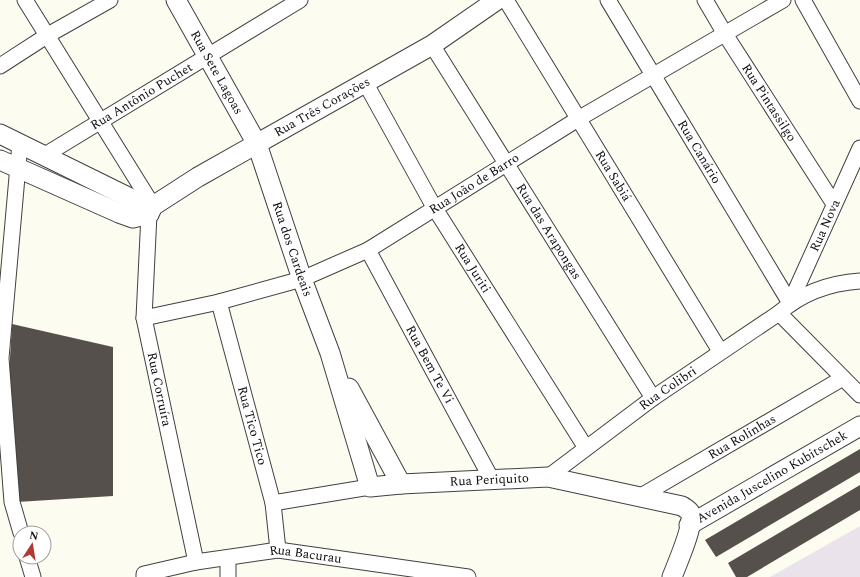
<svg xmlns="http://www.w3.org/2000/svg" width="860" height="577" font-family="Spectral,serif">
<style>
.industrial{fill:#ebe3eb}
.building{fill:#55504b}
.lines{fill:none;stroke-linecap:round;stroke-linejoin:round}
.minor-casing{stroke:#414141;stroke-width:17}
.tertiary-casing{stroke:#414141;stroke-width:21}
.minor{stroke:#fff;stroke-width:15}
.tertiary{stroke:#fff;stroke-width:19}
.labels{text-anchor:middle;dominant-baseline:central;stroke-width:4;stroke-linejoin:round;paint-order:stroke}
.street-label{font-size:13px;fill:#0e0e0e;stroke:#fff}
</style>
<rect width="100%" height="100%" fill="#fdfcf0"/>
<!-- industrial -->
<path class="industrial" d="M860 526V577H770Z"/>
<!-- building -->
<path class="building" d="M12 324 113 347V496L17 502 8 392Z
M860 449V472L716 557 705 540Z
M860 485V510L747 577H736L728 563Z"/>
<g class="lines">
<defs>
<g id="minor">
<path d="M25 0 153 206"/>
<path id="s1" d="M506 0 720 351"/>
<path id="s2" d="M608 0 790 303"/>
<path id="s3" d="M705 0 725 34 834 204"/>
<path d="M803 0 860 101"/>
<path id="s4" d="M432 45 653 398"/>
<path d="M0 66 48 35 110 0"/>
<path id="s5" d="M366 84 434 207 586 448"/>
<path d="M20 143 1 358 12 502 21 533"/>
<path id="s6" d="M45 155 300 0"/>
<path id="s7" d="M149 214 144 318 196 562"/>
<path id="s8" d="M368 250 492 480"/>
<path id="s9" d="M219 302 273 503 278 550"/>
<path id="s10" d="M790 303 860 148"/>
<path d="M779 313 860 395"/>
<path id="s11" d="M144 318 219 302 302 279 368 250 578 119 783 0"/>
<path id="s12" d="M548 477 653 398 779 313C802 293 830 283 860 281"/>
<path id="s13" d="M641 496 843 378"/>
<path d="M273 503 370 487"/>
<path d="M27 557 33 577"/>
<path id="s14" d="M144 577V574L196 562 278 550 468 577"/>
<path d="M228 577V558"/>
</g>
<g id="tertiary">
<path id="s15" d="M176 0 257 144 302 279 330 353 370 487 401 484 548 477 682 506C686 509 690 510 691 515 693 528 677 564 672 577"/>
<path d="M0 134 130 198 139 204 149 214"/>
<path d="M0 160 119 213 133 218 149 214"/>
<path id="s16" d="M149 214 153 206 198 177 432 45 497 0"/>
<path d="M349 388 401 484"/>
<path id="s17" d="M689 525 860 426"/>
</g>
</defs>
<!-- minor casing -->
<use href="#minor" class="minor-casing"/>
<!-- tertiary casing -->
<use href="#tertiary" class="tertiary-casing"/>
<!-- minor -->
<use href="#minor" class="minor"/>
<!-- tertiary -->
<use href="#tertiary" class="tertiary"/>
</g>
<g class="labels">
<!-- street labels -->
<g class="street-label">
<text stroke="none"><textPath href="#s15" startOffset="83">Rua Sete Lagoas</textPath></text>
<text stroke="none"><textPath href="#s6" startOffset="113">Rua Antônio Puchet</textPath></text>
<text stroke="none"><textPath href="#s3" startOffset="121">Rua Pintassilgo</textPath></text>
<text stroke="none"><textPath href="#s16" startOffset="205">Rua Três Corações</textPath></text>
<text stroke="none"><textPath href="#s2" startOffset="177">Rua Canário</textPath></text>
<text stroke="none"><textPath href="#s1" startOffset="206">Rua Sabiá</textPath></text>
<text stroke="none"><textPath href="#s11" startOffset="360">Rua João de Barro</textPath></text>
<text stroke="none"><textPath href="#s10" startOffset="85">Rua Nova</textPath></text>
<text stroke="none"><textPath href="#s4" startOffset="220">Rua das Arapongas</textPath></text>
<text stroke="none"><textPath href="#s15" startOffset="276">Rua dos Cardeais</textPath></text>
<text stroke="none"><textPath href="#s5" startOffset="213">Rua Juriti</textPath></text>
<text stroke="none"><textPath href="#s8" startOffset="130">Rua Bem Te Vi</textPath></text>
<text stroke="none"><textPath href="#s12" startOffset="149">Rua Colibri</textPath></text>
<text stroke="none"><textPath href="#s7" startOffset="177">Rua Corruíra</textPath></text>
<text stroke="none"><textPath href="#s9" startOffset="128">Rua Tico Tico</textPath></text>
<text stroke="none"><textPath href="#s13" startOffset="117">Rua Rolinhas</textPath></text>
<text stroke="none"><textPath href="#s17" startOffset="96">Avenida Juscelino Kubitschek</textPath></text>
<text stroke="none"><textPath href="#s15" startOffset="646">Rua Periquito</textPath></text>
<text stroke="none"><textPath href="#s14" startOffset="167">Rua Bacurau</textPath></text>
</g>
</g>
<!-- north arrow -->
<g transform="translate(32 545) rotate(12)"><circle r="19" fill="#ffffff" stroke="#9f9f9f"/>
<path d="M0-3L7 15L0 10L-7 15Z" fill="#b13833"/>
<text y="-6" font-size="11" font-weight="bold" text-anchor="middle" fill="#0e0e0e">N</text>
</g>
</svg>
